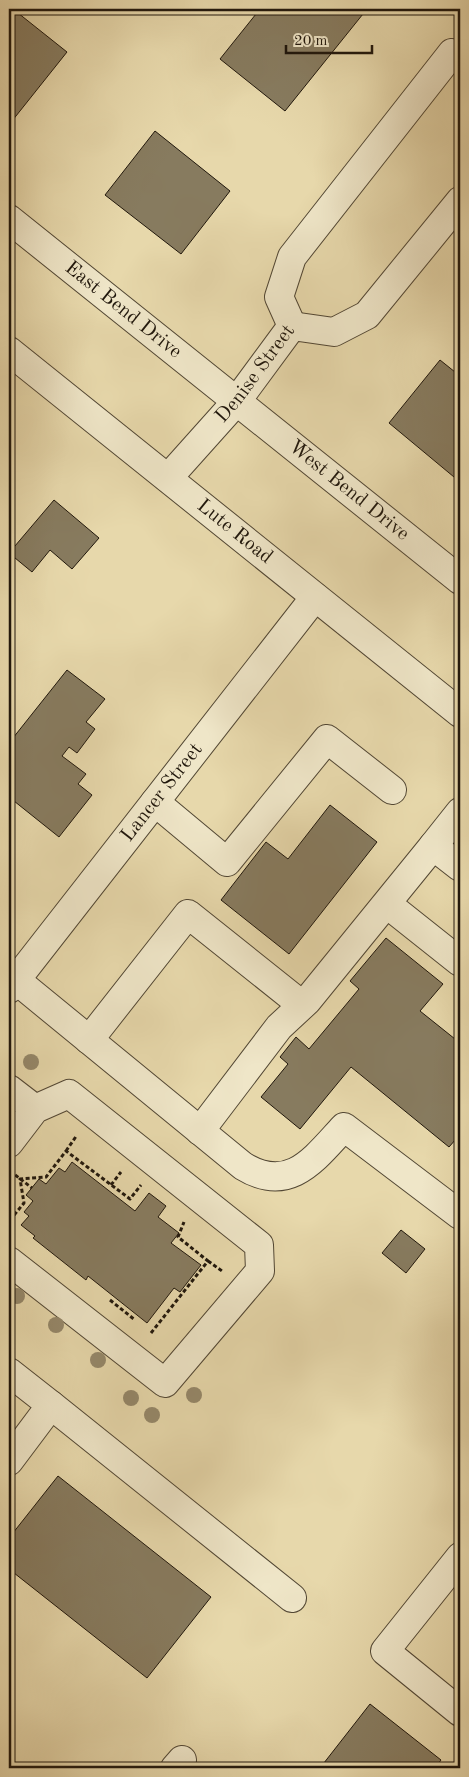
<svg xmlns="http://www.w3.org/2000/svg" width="469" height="1777" font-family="'Old Standard TT',serif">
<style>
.building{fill:#877b5f;stroke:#20170c}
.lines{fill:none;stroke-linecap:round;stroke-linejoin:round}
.minor-casing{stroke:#524734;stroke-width:30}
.path{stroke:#20170c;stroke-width:3;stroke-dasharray:4 2.5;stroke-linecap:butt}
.minor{stroke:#efe6c8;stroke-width:28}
.tree{fill:#95886a}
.labels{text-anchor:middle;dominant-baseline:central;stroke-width:4.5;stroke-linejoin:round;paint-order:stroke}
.street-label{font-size:20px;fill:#20170c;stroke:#efe6c8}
</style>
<rect width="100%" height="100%" fill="#e7d8ab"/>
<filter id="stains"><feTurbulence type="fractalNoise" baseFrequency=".004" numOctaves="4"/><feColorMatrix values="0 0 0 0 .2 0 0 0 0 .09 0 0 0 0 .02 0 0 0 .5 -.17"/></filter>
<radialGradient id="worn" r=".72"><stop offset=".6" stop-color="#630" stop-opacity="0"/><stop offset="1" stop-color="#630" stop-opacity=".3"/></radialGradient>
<!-- building -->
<path class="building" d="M9 9H13L67 52 12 121 9 118Z
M260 9H367L285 111 220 59Z
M155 131 230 191 181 254 105 195Z
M440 360 460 376V482L389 423Z
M54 500 99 538 72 569 50 550 32 572 9 553Z
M67 670 105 699 86 722 95 729 77 753 69 747 62 756 86 774 78 784 92 795 59 837 9 797V743Z
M330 805 377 842 289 954 221 900 266 842 288 859Z
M386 938 443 984 420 1011 460 1043V1142L456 1139 449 1147 351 1067 300 1129 261 1097 288 1064 280 1057 296 1037 309 1049 359 989 350 981Z
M72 1162 135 1211 149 1193 166 1206 158 1217 179 1233 171 1243 201 1265 180 1292 174 1288 147 1323 88 1276 86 1280 33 1238 35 1236 21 1225 29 1216 24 1212 33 1201 26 1195 39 1179 46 1184 59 1168 65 1172Z
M401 1230 425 1249 406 1273 382 1253Z
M58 1476 211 1597 147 1678 9 1569V1538Z
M370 1704 441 1760 435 1768H320Z"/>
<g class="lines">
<defs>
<g id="minor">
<path id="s1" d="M9 219 460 580"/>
<path d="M292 326 279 297 292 257 452 53"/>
<path id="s2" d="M9 351 460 713"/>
<path id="s3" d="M168 478 236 402 292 326 334 332 367 315 460 201"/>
<path d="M155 802 227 862 327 739 392 790"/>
<path d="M433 846 460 812"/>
<path d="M387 904 460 962"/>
<path d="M16 980 243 1166C290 1195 315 1158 344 1127L460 1215"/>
<path id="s4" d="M9 989 315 597"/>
<path d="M89 1040 188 914 302 1005"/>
<path d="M9 1089 35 1109"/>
<path d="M200 1131 279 1027 307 1001 433 846 460 867"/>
<path d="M9 1143 35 1109 69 1094 259 1245 260 1271 165 1383 9 1261"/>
<path d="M9 1372 51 1405 9 1461"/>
<path d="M51 1405 292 1598"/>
<path d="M460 1557 385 1651 460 1712"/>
<path d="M175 1768 182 1760"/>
</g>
</defs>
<!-- minor casing -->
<use href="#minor" class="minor-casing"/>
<!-- path -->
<path class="path" d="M66 1151 77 1135
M10 1171 32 1188
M111 1185 121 1172
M10 1220 24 1203 20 1179 46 1177 66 1151 130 1199 141 1185
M208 1261 222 1271
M110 1300 135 1320
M151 1333 208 1261 178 1237 184 1222"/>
<!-- minor -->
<use href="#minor" class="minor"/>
</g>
<!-- trees -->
<g class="tree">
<circle cx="31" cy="1062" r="8"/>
<circle cx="17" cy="1296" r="8"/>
<circle cx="56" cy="1325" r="8"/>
<circle cx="98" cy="1360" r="8"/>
<circle cx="194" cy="1395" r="8"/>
<circle cx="131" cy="1398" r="8"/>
<circle cx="152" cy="1415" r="8"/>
</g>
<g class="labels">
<!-- street labels -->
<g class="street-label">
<text stroke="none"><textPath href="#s1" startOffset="146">East Bend Drive</textPath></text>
<text stroke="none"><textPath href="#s3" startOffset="136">Denise Street</textPath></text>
<text stroke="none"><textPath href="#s1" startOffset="435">West Bend Drive</textPath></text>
<text stroke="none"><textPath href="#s2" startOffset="289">Lute Road</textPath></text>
<text stroke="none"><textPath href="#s4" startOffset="249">Lancer Street</textPath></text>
</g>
</g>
<!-- margin -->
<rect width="469" height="1777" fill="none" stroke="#e7d8ab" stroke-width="30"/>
<rect x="10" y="10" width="449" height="1757" fill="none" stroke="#20170c" stroke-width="2.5"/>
<rect x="15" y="15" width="439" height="1747" fill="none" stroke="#20170c"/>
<!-- scale -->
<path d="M286 45v8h86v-8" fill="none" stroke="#20170c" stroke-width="2.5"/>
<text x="294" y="45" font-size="15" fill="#20170c" stroke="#efe6c8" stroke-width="4" paint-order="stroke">20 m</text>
<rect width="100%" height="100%" filter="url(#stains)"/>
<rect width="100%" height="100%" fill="url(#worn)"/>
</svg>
